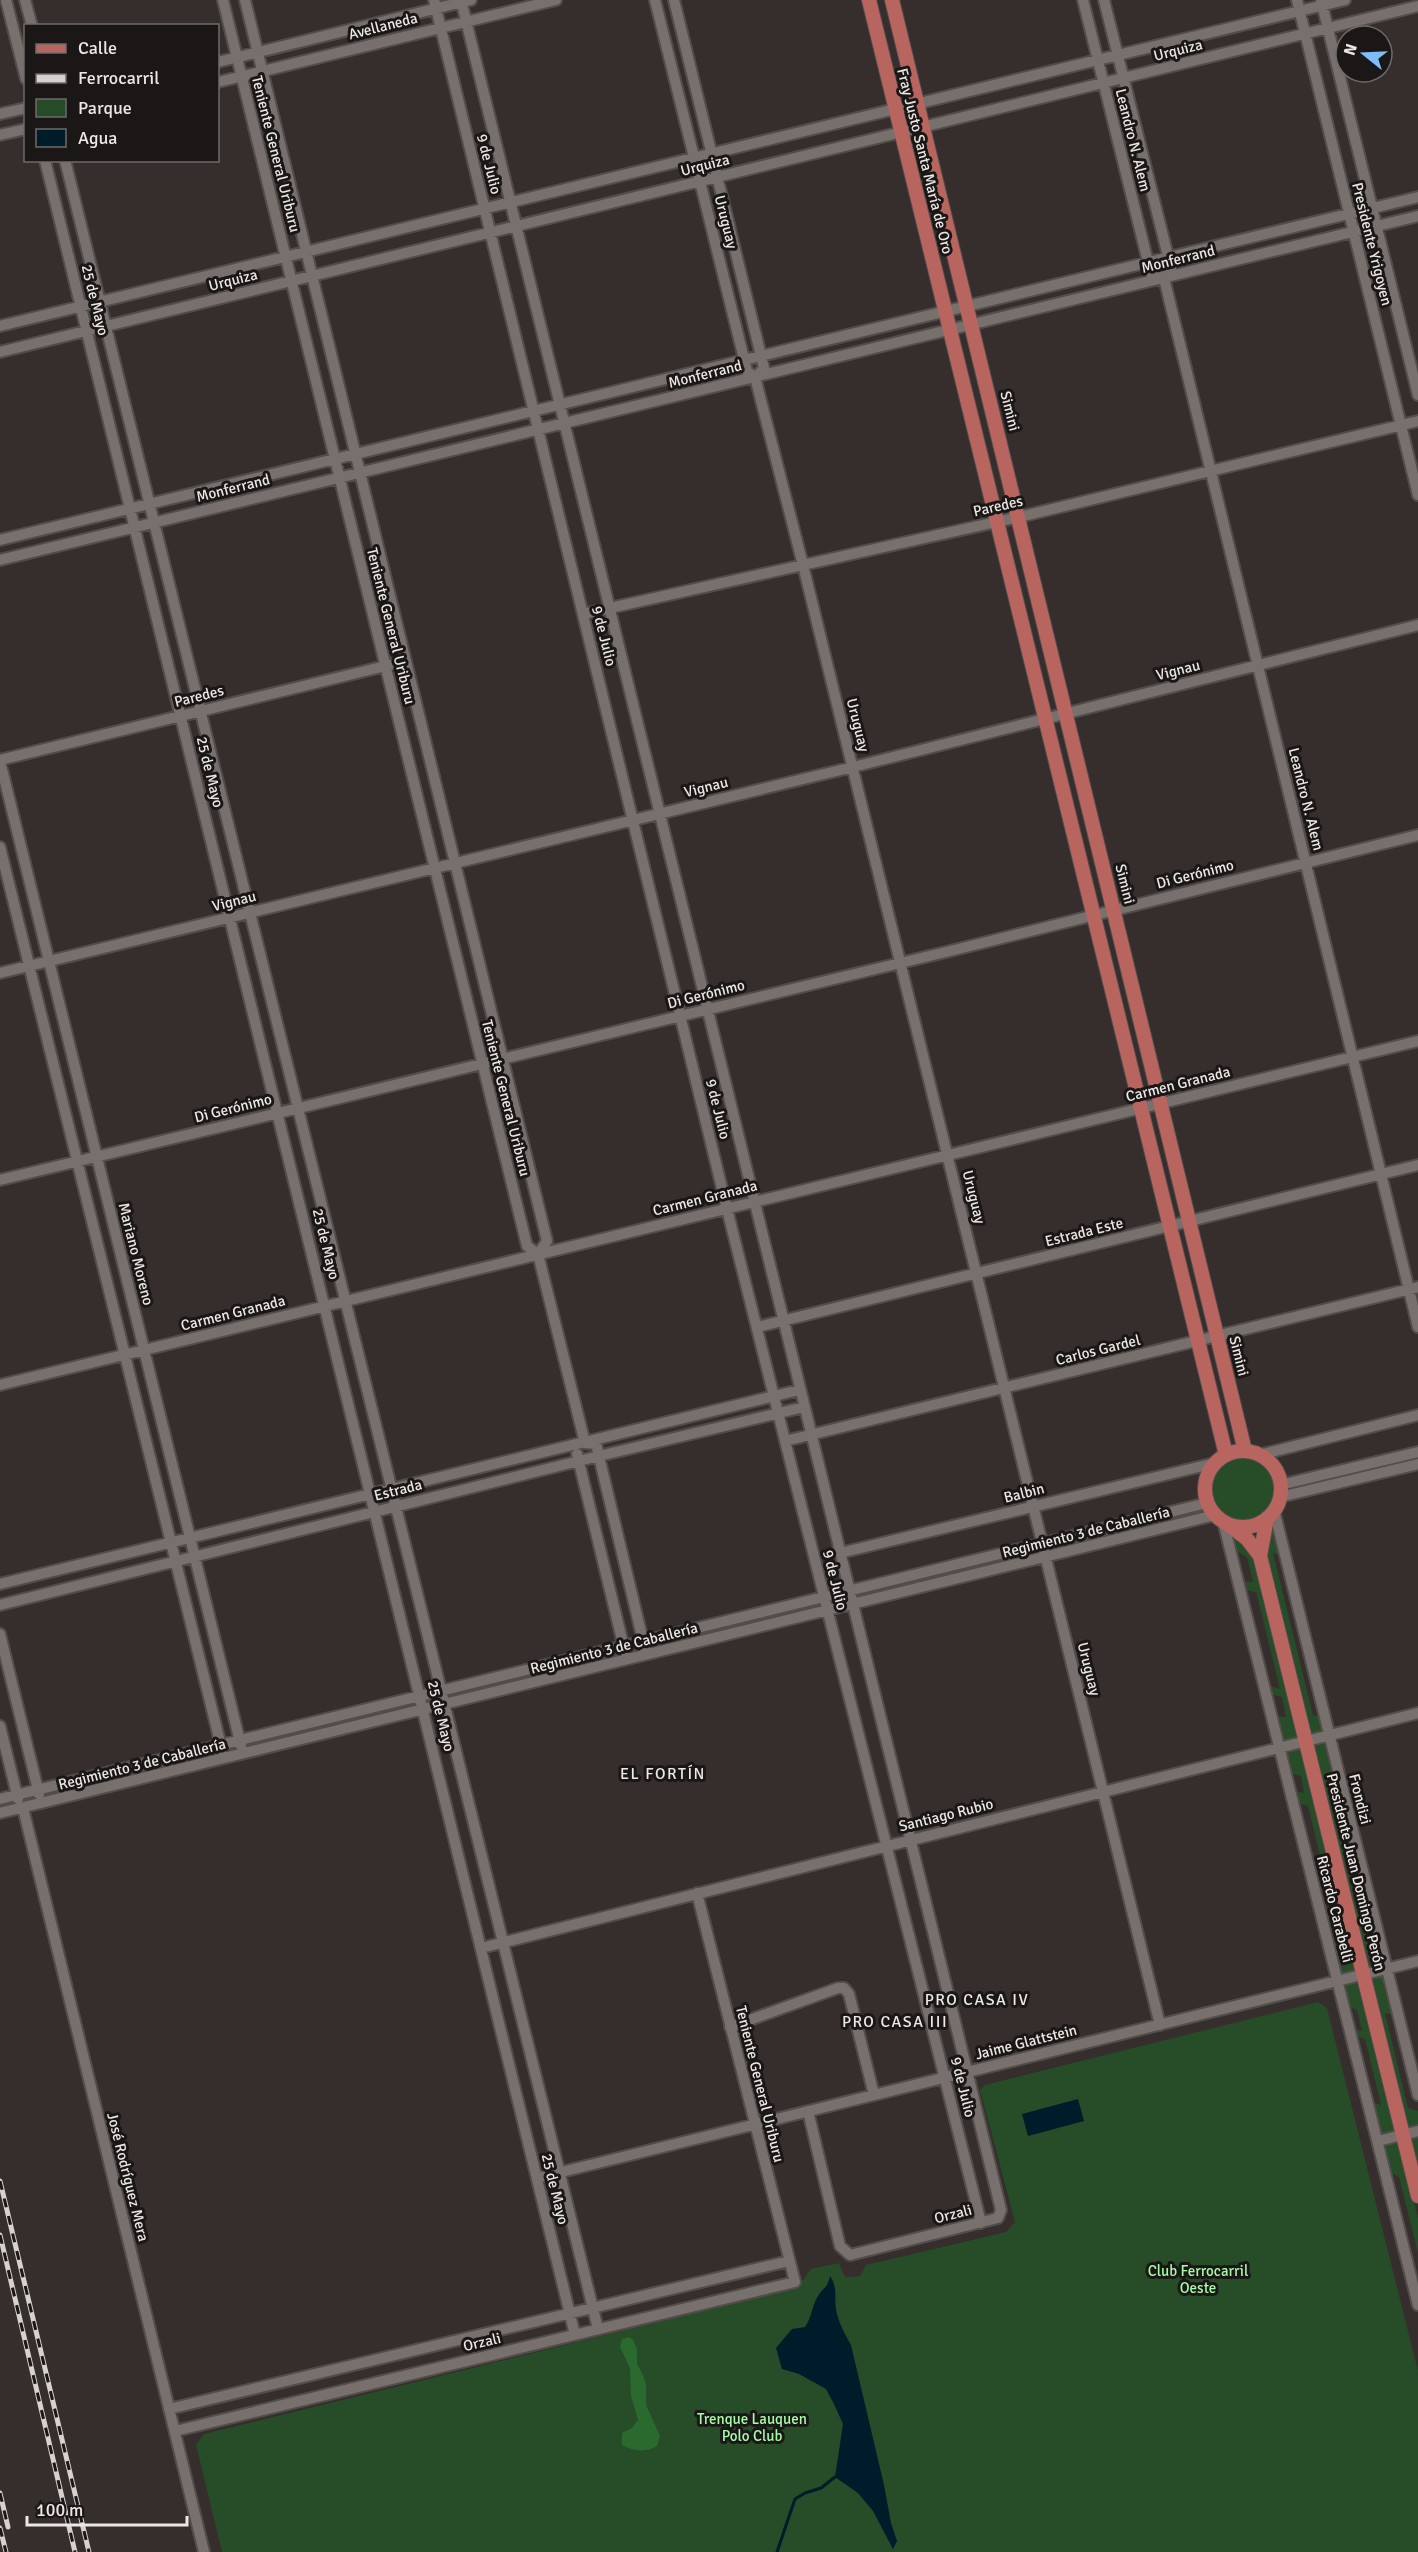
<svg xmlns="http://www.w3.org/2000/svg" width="1418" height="2552" font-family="Signika,sans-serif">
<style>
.green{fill:#264c28}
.forest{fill:#2a6a2f}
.water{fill:#001c2a}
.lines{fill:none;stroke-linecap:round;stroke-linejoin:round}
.stream{stroke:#001c2a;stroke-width:3}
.minor-casing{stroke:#524d4b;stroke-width:14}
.major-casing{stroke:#524d4b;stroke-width:16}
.minor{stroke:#78706d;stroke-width:10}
.major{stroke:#b9655f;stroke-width:14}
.rail-casing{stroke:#d6d2d0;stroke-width:5}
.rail{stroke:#1a1716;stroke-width:3;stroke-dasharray:9;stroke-linecap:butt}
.labels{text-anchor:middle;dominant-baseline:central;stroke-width:6;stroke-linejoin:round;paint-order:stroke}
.street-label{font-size:15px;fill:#ece8e6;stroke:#1a1716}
.park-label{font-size:15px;fill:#a5fca7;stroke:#1a1716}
.neighbourhood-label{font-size:16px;letter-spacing:1.5px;fill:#ece8e6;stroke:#1a1716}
</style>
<rect width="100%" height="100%" fill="#352e2c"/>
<!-- green -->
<path class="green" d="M1210 1489a33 33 0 1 1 66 0a33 33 0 1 1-66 0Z
M1271 1532H1275L1283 1556 1273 1553 1313 1715 1322 1717 1337 1780 1328 1777 1369 1945 1379 1947 1395 2015 1385 2013 1408 2108 1418 2111V2177L1265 1555Z
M1235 1539H1239L1256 1557 1418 2218V2253L1399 2177 1389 2172 1371 2102 1381 2105 1365 2039 1355 2035 1353 2028 1362 2031 1357 2010 1347 2006 1331 1941 1341 1944 1338 1930 1328 1926 1326 1918 1336 1921 1308 1806 1297 1803 1294 1791 1304 1793 1301 1776 1290 1773 1275 1716 1286 1717 1282 1697 1270 1694 1267 1685 1280 1689 1256 1592 1243 1590 1241 1581 1253 1582 1247 1557 1234 1550 1232 1543Z
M1318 2002 1327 2008 1418 2371V2552H222L196 2445 204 2434 797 2288 811 2269 839 2263 845 2277 860 2276 866 2265 1006 2232 1015 2222 980 2090 985 2085Z"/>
<!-- forest -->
<path class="forest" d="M629 2337 633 2340 637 2349V2364L643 2375 646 2385V2405L660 2436 657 2446C644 2453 634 2451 622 2445V2433L632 2428 638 2420 631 2396 630 2368 620 2347 622 2339Z"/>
<!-- water -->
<path class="water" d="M1078 2099 1084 2121 1028 2136 1022 2114Z
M830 2276C838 2288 834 2295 836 2309 838 2322 845 2334 851 2345L884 2485 891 2523 897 2541 893 2549 873 2511 858 2493 835 2477 843 2424 834 2404 826 2389 799 2374 782 2369 776 2348 792 2329 805 2327C812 2317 812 2305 818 2296 824 2286 827 2290 830 2276Z"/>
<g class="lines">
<!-- stream -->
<path class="stream" d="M777 2552 795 2499 805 2493 821 2488 835 2477"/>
<defs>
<path id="minor" d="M6 0 26 79
M25 0 32 26
M223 0 527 1246 538 1254 585 1443
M245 0 547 1241 538 1254
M434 0 727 1209 981 2223
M461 0 1001 2210 998 2218 850 2255 840 2246 808 2111
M655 0 747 371 755 377 803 565 1160 2025
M674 0 764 368 756 377
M1083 0 1151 274 1163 278
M1104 0 1171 268 1164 278 1418 1327
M1297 0 1418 495
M1321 0 1418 395
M218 62 471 0
M218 82 556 0
M0 114 26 108
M0 135 26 129
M45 160 575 2335
M65 160 598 2329
M0 326 1345 0
M0 352 1418 6
M0 540 1418 197
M0 560 1418 216
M583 614 1019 517 1418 421
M0 760 406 661
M0 761 241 1746
M0 847 222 1750
M0 973 853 767 1418 625
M0 1180 950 951 1418 835
M757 1327 1418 1165
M0 1385 1418 1041
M785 1441 1418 1287
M585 1443 596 1444 645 1649
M577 1454 625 1652
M1259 1455 1418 1415
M1280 1485 1418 1452
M1280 1497 1418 1464
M1274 1510 1418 2095
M1223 1521 1418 2305
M840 1553 1215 1463
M0 1584 799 1390
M0 1605 599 1456 804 1407
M0 1634 39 1794
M0 1726 18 1799
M0 1799 1207 1503
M23 1808 204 2552
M0 1813 1215 1515
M481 1948 1418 1713
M730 2027 838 1988H844L849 1994 874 2095
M1378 2141 1418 2131
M537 2178 1418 1961
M169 2409 789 2261
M175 2431 795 2282 697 1893"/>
<path id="major" d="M869 0 1226 1455
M892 0 1245 1451
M1205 1489a38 38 0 1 1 76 0a38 38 0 1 1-76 0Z
M1267 1518 1260 1556 1418 2196
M1230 1526 1247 1539 1260 1556"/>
</defs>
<!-- minor casing -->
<use href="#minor" class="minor-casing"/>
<!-- major casing -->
<use href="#major" class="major-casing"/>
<!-- minor -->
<use href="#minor" class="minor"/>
<!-- major -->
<use href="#major" class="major"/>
<defs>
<path id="rail" d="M0 2181 89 2552
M0 2235 75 2552
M0 2493 8 2527
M0 2528 6 2552"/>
</defs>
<!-- rail casing -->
<use href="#rail" class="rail-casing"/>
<!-- rail -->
<use href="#rail" class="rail"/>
</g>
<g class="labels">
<!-- street labels -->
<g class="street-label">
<text transform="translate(383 26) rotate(-14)">Avellaneda</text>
<text transform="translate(1178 50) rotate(-14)">Urquiza</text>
<text transform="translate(1133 140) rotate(76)">Leandro N. Alem</text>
<text transform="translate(276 154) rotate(76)">Teniente General Uriburu</text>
<text transform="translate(925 161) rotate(76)">Fray Justo Santa María de Oro</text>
<text transform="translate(489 164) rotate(76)">9 de Julio</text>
<text transform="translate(705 165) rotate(-14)">Urquiza</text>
<text transform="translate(726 222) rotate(76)">Uruguay</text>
<text transform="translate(1372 244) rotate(76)">Presidente Yrigoyen</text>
<text transform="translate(1178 259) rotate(-14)">Monferrand</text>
<text transform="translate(233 280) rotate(-14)">Urquiza</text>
<text transform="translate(95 300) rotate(76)">25 de Mayo</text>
<text transform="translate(705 374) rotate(-14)">Monferrand</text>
<text transform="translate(1010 411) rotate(76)">Simini</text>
<text transform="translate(233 488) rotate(-14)">Monferrand</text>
<text transform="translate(998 506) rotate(-13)">Paredes</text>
<text transform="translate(391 626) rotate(76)">Teniente General Uriburu</text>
<text transform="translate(604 636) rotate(76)">9 de Julio</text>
<text transform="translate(1178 670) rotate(-14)">Vignau</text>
<text transform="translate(199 696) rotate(-14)">Paredes</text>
<text transform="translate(858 725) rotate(76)">Uruguay</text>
<text transform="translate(210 772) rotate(76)">25 de Mayo</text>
<text transform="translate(706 787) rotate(-14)">Vignau</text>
<text transform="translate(1306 799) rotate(76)">Leandro N. Alem</text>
<text transform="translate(1195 874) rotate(-14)">Di Gerónimo</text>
<text transform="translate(1125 884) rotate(76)">Simini</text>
<text transform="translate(234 901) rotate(-14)">Vignau</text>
<text transform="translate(706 994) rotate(-14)">Di Gerónimo</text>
<text transform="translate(1178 1084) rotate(-14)">Carmen Granada</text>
<text transform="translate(506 1098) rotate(76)">Teniente General Uriburu</text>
<text transform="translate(233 1108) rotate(-14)">Di Gerónimo</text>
<text transform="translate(718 1109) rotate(76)">9 de Julio</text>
<text transform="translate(974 1197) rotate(76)">Uruguay</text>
<text transform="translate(705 1198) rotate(-14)">Carmen Granada</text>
<text transform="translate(1084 1232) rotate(-14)">Estrada Este</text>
<text transform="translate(326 1244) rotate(76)">25 de Mayo</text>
<text transform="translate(136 1254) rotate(76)">Mariano Moreno</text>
<text transform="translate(233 1313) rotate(-14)">Carmen Granada</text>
<text transform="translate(1098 1350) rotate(-14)">Carlos Gardel</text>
<text transform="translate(1239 1356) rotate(76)">Simini</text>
<text transform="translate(398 1490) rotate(-14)">Estrada</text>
<text transform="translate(1024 1493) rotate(-14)">Balbin</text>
<text transform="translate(1086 1532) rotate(-14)">Regimiento 3 de Caballería</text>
<text transform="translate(835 1580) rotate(76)">9 de Julio</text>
<text transform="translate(614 1648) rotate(-14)">Regimiento 3 de Caballería</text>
<text transform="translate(1089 1669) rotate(76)">Uruguay</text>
<text transform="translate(441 1716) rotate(76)">25 de Mayo</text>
<text transform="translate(142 1764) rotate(-14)">Regimiento 3 de Caballería</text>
<text transform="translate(1360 1799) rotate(76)">Frondizi</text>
<text transform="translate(946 1815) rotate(-14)">Santiago Rubio</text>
<text transform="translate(1356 1872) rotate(76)">Presidente Juan Domingo Perón</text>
<text transform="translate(1335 1909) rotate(76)">Ricardo Carabelli</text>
<text transform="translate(1026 2042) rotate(-14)">Jaime Glattstein</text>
<text transform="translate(760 2084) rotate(76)">Teniente General Uriburu</text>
<text transform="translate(963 2087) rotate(76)">9 de Julio</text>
<text transform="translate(128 2177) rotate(76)">José Rodríguez Mera</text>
<text transform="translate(555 2189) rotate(76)">25 de Mayo</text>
<text transform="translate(953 2214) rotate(-14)">Orzali</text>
<text transform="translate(482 2342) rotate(-13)">Orzali</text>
</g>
<!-- park labels -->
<g class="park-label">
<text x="1198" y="2271">Club Ferrocarril<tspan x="1198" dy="17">Oeste</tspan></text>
<text x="752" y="2419">Trenque Lauquen<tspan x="752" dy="17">Polo Club</tspan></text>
</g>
<!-- neighbourhood labels -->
<g class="neighbourhood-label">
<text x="663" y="1774">EL FORTÍN</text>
<text x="977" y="2000">PRO CASA IV</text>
<text x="895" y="2022">PRO CASA III</text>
</g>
</g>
<!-- legend -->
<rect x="24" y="24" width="195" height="138" fill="#1a1716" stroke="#6e6b69" stroke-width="1.5"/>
<rect x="36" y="44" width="30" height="9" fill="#b9655f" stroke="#6e6b69" stroke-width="1.5"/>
<text x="78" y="54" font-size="18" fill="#ece8e6">Calle</text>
<rect x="36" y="74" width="30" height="9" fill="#d6d2d0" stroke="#6e6b69" stroke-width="1.5"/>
<text x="78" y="84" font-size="18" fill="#ece8e6">Ferrocarril</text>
<rect x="36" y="99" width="30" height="18" fill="#264c28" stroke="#6e6b69" stroke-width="1.5"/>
<text x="78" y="114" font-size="18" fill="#ece8e6">Parque</text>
<rect x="36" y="129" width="30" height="18" fill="#001c2a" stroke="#6e6b69" stroke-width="1.5"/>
<text x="78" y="144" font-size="18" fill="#ece8e6">Agua</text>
<!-- north arrow -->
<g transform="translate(1364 54) rotate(288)"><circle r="28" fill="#1a1716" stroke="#6e6b69" stroke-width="1.5"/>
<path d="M0-4.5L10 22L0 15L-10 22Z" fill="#7fbdfa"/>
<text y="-9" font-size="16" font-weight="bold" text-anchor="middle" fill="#ece8e6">N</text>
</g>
<!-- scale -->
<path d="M27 2516v9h160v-9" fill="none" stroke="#ece8e6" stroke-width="3"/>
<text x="36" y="2516" font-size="18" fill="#ece8e6" stroke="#1a1716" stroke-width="4.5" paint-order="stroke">100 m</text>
</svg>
